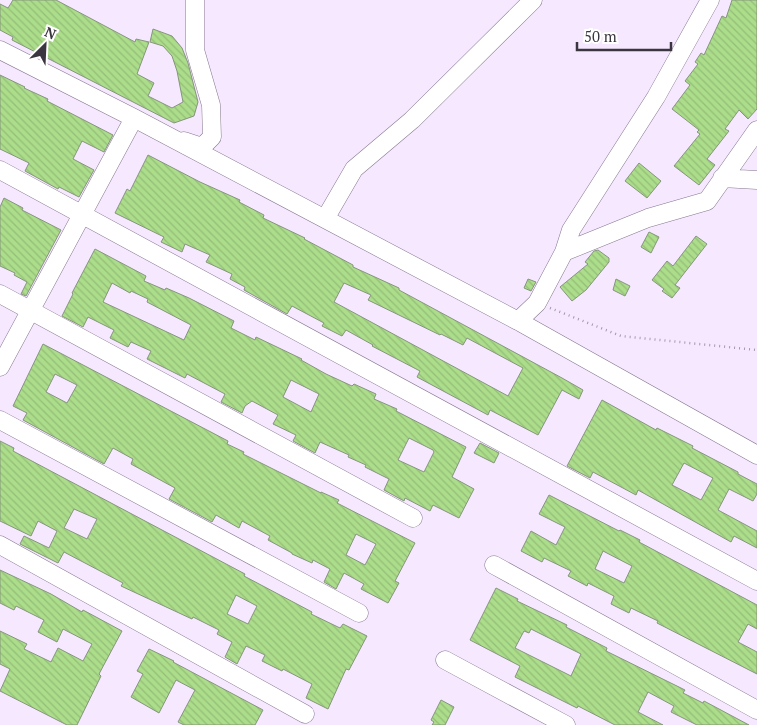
<svg xmlns="http://www.w3.org/2000/svg" width="757" height="725" font-family="'PT Serif',serif">
<style>
.building{fill:url(#building-back-hatch);stroke:#86957d;fill-rule:evenodd}
.lines{fill:none;stroke-linecap:round;stroke-linejoin:round}
.minor-casing{stroke:#86788f;stroke-width:19}
.path{stroke:#a399aa;stroke-width:2.5;stroke-dasharray:1 4;stroke-linecap:butt}
.minor{stroke:#fff;stroke-width:18}
</style>
<defs>
<pattern id="building-back-hatch" width="6" height="6" patternUnits="userSpaceOnUse" patternTransform="scale(1.25)"><rect width="6" height="6" fill="#abdd8a"/><path d="M-1 5l2 2M0 0l6 6M5-1l2 2" fill="none" stroke="#94be78"/></pattern>
</defs>
<rect width="100%" height="100%" fill="#f6e9ff"/>
<!-- building -->
<path class="building" d="M13 0H56L135 42 136 39 149 42 137 74 154 83 148 96 172 108 183 102 177 71 172 56 163 46 150 42 153 29 172 36 182 48 188 63 198 102 194 116 174 123 12 40 13 37 0 30V4L8 8Z
M732 0H757V109L748 119 739 110 725 129 729 131 707 159 715 165 699 185 674 166 700 134 697 132 699 130 672 109 690 85 685 81 698 64 695 62 701 53 704 55 722 16 726 18Z
M0 75 25 87 24 88 48 99 47 101 113 135 104 152 82 141 73 159 94 170 79 197 59 187 58 189 25 171 29 163 0 149Z
M148 155 200 182 240 200 239 202 264 215 263 218 305 238 304 239 353 265V267L399 288V290L562 378 583 390 579 399 562 390 538 435 490 410 488 415 417 377 420 371 372 346 373 345 346 330 342 336 322 326 324 323 292 306 287 314 244 290 245 287 230 279 232 274 206 262 210 255 185 244 182 252 161 242 164 237 115 213 127 189 130 191ZM344 283 371 295 368 300 440 335 441 334 463 345 467 338 523 368 508 396 334 302Z
M639 163 661 181 647 198 625 181Z
M4 198 23 208 22 210 61 230 26 296 21 294 27 282 14 275 15 273 0 266V207Z
M649 232 659 237 651 253 641 247Z
M696 236 707 244 675 285 680 288 672 298 662 291 664 289 652 280 667 261 673 266Z
M95 249 146 276 144 281 165 290 166 288 189 298 234 321 231 328 255 340 256 337 302 359 301 360 326 374 352 386 354 384 376 394 374 399 397 409 396 411 466 447 452 477 474 489 459 518 433 505 430 511 405 498 404 501 384 490 389 479 365 467 366 465 348 457 349 455 320 442 315 453 293 441 296 435 273 424 278 415 252 401 245 406 242 413 221 402 225 394 187 374 185 378 147 359 151 351 131 342 128 347 110 338 114 330 88 317 83 327 62 316 73 294 72 293ZM112 283 130 293 131 291 148 299 147 302 191 325 184 340 103 302ZM291 380 319 394 311 412 283 397ZM409 438 433 450 434 452 424 472 398 460Z
M598 250 609 258V262L586 290 572 301 560 287 588 264 585 262 594 251Z
M528 279 536 282 531 291 524 288Z
M616 279 630 286 625 296 613 290Z
M43 344 228 441 227 444 244 452 243 454 321 493V492L339 500 337 503 415 543 395 581 399 583 388 603 361 589 364 584 344 573 336 589 324 582 330 569 313 560 312 563 292 554V553L268 540 270 536 242 521 239 528 216 515 212 522 169 499 175 488 131 464 133 459 113 448 104 464 23 420 27 413 13 406ZM55 374 77 385 67 403 46 392ZM356 534 376 544 365 565 346 555Z
M602 400 656 430 657 428 693 446 692 448 738 472V474L757 484V494L753 501 729 489 718 510 757 531V548L734 536 731 542 638 490 636 495 593 472 590 478 567 466ZM684 463 713 478 701 500 672 485Z
M0 441 14 448 13 451 245 574 244 576 312 612 311 614 340 628 343 624 367 636 349 670 346 669 328 709 306 698 312 684 283 669 282 671 262 661 265 655 246 646 237 664 225 657 232 642 217 634 219 630 193 617 192 619 121 586 123 583 64 552 58 563 20 544 24 536 49 548 57 531 38 521 31 536 0 521ZM74 509 97 519 87 539 64 528ZM236 595 257 606 248 624 227 614Z
M480 443 499 453 494 463 474 453Z
M549 495 619 531 620 530 640 540 639 542 757 605V629L748 624 738 642 757 652V674L657 623 658 621 631 608 629 613 611 604 614 596 588 583 587 586 568 576 571 571 544 558 542 562 521 551 531 531 556 545 565 527 539 514ZM603 551 632 566 624 583 595 569Z
M0 570 51 594 82 612 83 610 122 631 99 674 101 676 77 725H67L0 691 10 669 0 664V631L27 644 24 649 51 662 58 648 83 661 92 644 63 629 57 642 38 632 44 620 16 606 14 610 0 603Z
M496 588 518 599 517 601 567 625 566 627 607 648 606 651 685 690 683 693 703 703 704 701 749 725H697L671 712 674 706 648 692 638 712 663 725H615L578 706 577 708 515 677 520 666 470 640ZM531 629 581 654 571 676 515 648 524 631 529 633Z
M149 649 174 661 173 662 263 710 255 725H184L178 722 195 690 176 680 159 713 131 697 143 674 137 671Z
M441 700 454 707 445 725H432L434 722 431 720Z"/>
<g class="lines">
<defs>
<path id="minor" d="M0 50 134 118 518 321 757 455
M184 141 202 147 212 137 211 105 195 50V0
M0 170 757 581
M722 178 757 180
M325 219 354 169 412 120 533 0
M564 252 648 218 707 201 757 130
M0 294 413 518
M518 321 537 303 564 252 571 230 656 97 710 0
M0 367 134 118
M0 420 359 613
M0 545 305 714
M494 565 757 710
M445 660 566 725"/>
</defs>
<!-- minor casing -->
<use href="#minor" class="minor-casing"/>
<!-- path -->
<path class="path" d="M550 308 621 336 757 350"/>
<!-- minor -->
<use href="#minor" class="minor"/>
</g>
<!-- north arrow -->
<g transform="translate(45 45) rotate(24)" stroke="#ffffff" stroke-width="4" paint-order="stroke">
<path d="M0-4L9 19L0 12L-9 19Z" fill="#3b3540"/>
<text y="-8" font-size="14" font-weight="bold" text-anchor="middle" fill="#3b3540">N</text>
</g>
<!-- scale -->
<path d="M577 42v8h94v-8" fill="none" stroke="#3b3540" stroke-width="2.5"/>
<text x="584" y="42" font-size="15" fill="#3b3540" stroke="#ffffff" stroke-width="4" paint-order="stroke">50 m</text>
</svg>
